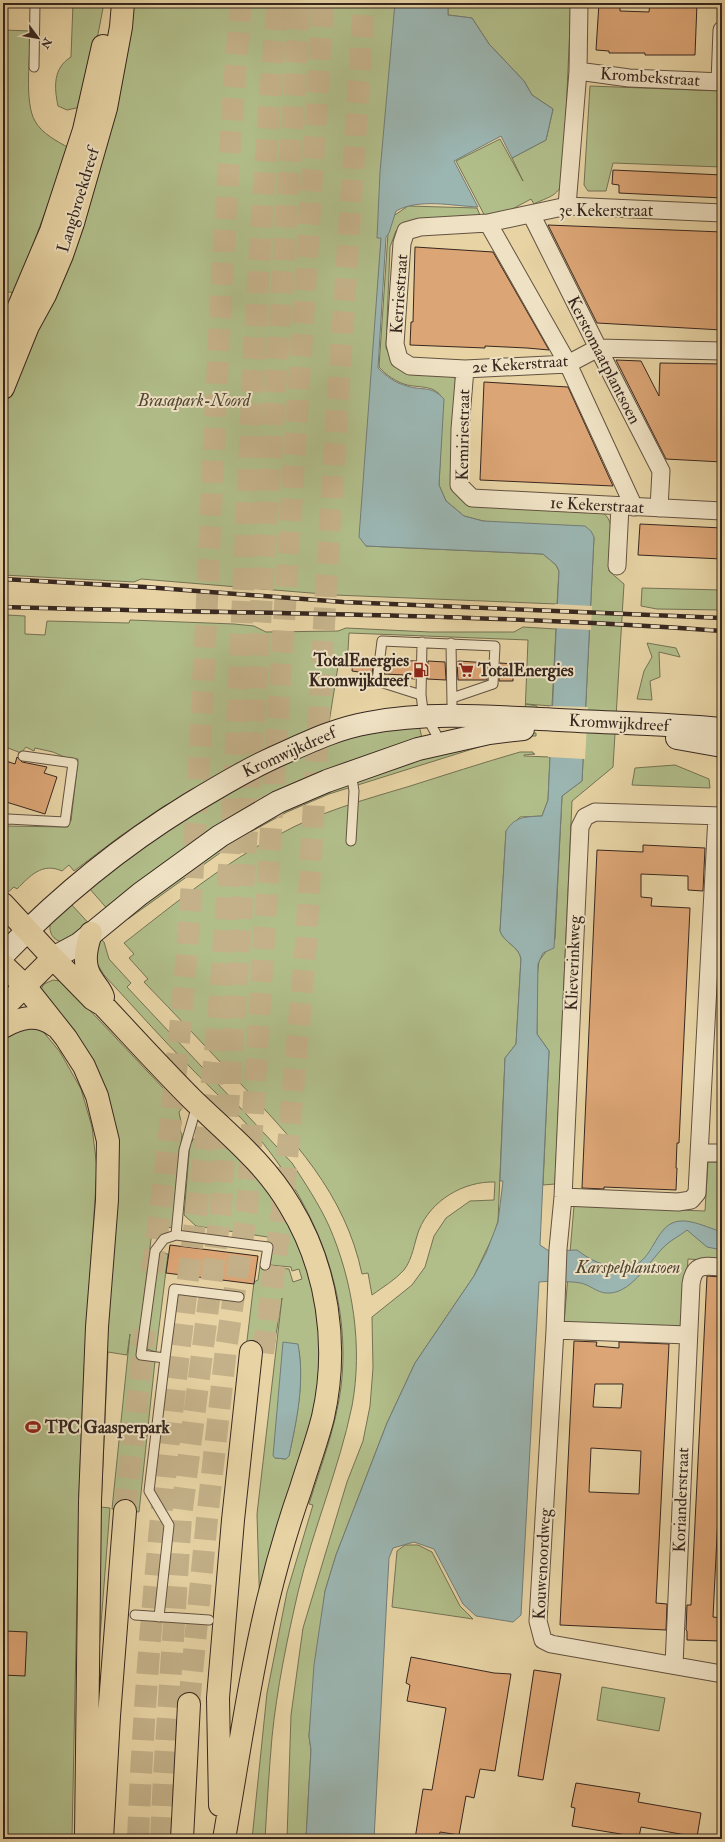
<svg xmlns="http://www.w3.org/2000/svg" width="725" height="1842" font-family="'IM FELL Double Pica',serif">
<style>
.green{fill:#b1be8a;stroke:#747254;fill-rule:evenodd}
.water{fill:#9bb5b1;stroke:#737c77}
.pier{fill:#e7d3a4}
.building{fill:#dca575;stroke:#37271f;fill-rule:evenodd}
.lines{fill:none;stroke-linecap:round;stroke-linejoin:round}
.highway-tunnel{stroke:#c4b189;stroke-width:22;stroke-dasharray:22 11;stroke-linecap:butt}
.lane-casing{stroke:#635240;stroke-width:11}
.street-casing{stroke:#635240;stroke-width:19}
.secondary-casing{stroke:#37271f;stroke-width:24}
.primary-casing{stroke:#37271f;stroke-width:24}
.highway-casing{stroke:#37271f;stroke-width:24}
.lane{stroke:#efe2c4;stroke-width:9}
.street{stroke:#efe2c4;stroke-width:17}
.secondary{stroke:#efe2c4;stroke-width:22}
.primary{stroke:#e7d3a4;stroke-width:22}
.highway{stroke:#e7d3a4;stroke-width:22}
.rail-casing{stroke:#37271f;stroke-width:4.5}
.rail{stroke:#efe2c4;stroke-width:3;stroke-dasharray:9;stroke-linecap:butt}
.labels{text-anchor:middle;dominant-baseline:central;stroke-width:4;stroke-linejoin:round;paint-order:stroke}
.street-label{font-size:17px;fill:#37271f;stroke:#efe2c4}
.park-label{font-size:17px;font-style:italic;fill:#4f4534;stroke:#efe2c4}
.poi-label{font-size:17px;font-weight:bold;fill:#37271f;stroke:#efe2c4;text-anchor:start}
</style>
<rect width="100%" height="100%" fill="#e7d3a4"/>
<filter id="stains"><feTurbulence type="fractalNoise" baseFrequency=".005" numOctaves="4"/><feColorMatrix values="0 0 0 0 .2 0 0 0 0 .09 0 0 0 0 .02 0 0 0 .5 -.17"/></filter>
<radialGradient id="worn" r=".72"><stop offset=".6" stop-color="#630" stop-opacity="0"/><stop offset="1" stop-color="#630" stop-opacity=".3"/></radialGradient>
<!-- green -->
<path class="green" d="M73 3H104L90 76 81 107 67 110 58 106C54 87 53 68 71 57Z
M127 3H399L379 270 366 546 543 554 556 565 559 571 557 604 335 595 141 579 134 582 3 575V406L63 263Z
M448 3H571L563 181C558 197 547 197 534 204L531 199 488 222 456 161 500 139 523 181 512 158 546 140 553 109 532 95 524 81 489 44 472 18 448 15Z
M3 30 31 31C30 54 24 103 35 121 42 134 57 141 69 148L15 293 3 291Z
M590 86 722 91V167L613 163 606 191H588L584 185Z
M408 206 477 208 483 222 403 225 396 231 390 247 386 348 394 363 453 376 458 383V490L600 511C619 520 610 553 609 571L624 584 613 767 572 801 555 1184 543 1185 549 1051 537 1034V977L539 961 555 939 562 796 582 781 594 537 483 521 464 516 446 501 439 485 443 399C435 385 422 388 407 385 396 382 386 375 379 367L389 219Z
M642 588 722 590V610L657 609 641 606Z
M3 611H5L7 615 25 616V634L45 635 47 621 129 623 130 620 234 624 254 626 266 632 338 631 346 628 430 632H514L523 627 556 629 552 706 526 704 537 706V715L525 714 528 640 349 633 347 667 338 666 328 729 164 806 119 837 74 871 69 865 62 871C42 862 30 876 17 889L14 887 7 893 3 889V826L68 827 69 821H71L78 759H69L53 752 35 748 34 751 26 747 21 753 8 748 5 759 3 758Z
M647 643 676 648 680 657 659 652 660 677 650 681 652 700 637 699 644 671 652 657Z
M418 721 422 738 358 760 110 912 89 888 144 847 198 809 313 744Z
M527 733H536V736H523L498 741 329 794 287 812 245 835 128 919 123 913 264 814 435 752Z
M520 752H533V754H535L524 755V756L550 757 548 800 542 816 520 817 506 831 500 931C504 943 519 946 521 959L516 1044 505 1058 498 1221 494 1234 474 1276 415 1363 387 1423 336 1555 325 1591 309 1736 311 1750 306 1839H287L291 1715 303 1628 347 1482 363 1441 370 1406 373 1368 372 1317 412 1285 425 1267 434 1236 446 1218 470 1201 494 1200 495 1182C464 1181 431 1200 419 1230 414 1243 413 1258 404 1270 395 1280 383 1287 372 1295L368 1273 362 1274C345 1193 293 1139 238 1081 207 1048 176 1015 144 982L148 979 129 958 134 954 124 943C173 905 225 862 280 834 320 812 363 800 407 787 445 775 482 763 520 752Z
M675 765 709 779 710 788 632 785 635 768Z
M71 904 92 927 62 942C53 940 49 933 50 924Z
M98 936 104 942 109 959 131 983 127 987 292 1163C305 1183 319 1204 329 1226 353 1281 363 1347 352 1406 339 1469 313 1529 298 1592 287 1640 277 1688 272 1737 269 1771 267 1805 265 1839H252L267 1693 287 1592 313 1505 309 1504C321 1465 336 1427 341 1387 352 1295 316 1207 258 1137 237 1112 213 1091 191 1068 161 1038 133 1006 104 975L96 962Z
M53 980 60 981 66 985 182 1108 179 1112 181 1122 180 1131 182 1134 173 1228 167 1227 166 1231 157 1230 151 1239 137 1359 155 1361 139 1512 112 1509 130 1334 127 1355 108 1352 101 1507 110 1508 99 1650 94 1591 114 1155 40 991 44 984Z
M36 1023 60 1052 81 1089 92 1127 97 1168 84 1370 79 1496 72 1839H3V1037Z
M212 1136 217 1140 218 1138 259 1173 310 1261 324 1375 260 1613 257 1514 282 1298 273 1353 246 1349 254 1282 258 1280 260 1266 289 1269 293 1282 302 1279 299 1269 292 1271 291 1267 270 1265 274 1238 196 1226 184 1215 190 1142H192L193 1139H210ZM299 1351C304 1386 296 1421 289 1456L286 1459 275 1458 274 1454 277 1420Z
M708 1162H722V1261L688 1259 683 1328 564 1323 574 1206 705 1211Z
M161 1253 168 1254 156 1352 147 1349 148 1343H147L158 1255H160Z
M405 1545H418L432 1552 460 1606 473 1619 392 1607 397 1551Z
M602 1687 665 1698 659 1731 597 1720Z"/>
<!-- water -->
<path class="water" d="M395 3H448V15L472 18 489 44 524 81 532 95 553 109 546 140 512 158 501 136 454 161 478 207C453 206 419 198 396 211L389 233 386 237 378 368C386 376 395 383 407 386 422 391 431 385 444 399L439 485 446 501 464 516 483 521 585 526 591 531 594 537 582 781 562 796 554 948 543 953 538 964 537 1034 549 1051 540 1245 549 1251 577 1250C590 1260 604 1267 619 1266 624 1266 631 1266 635 1265 655 1256 656 1223 680 1221 693 1220 709 1228 722 1232V1250L707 1247 687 1230C681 1235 673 1239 667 1244 651 1258 633 1292 610 1293 599 1294 593 1287 584 1284 578 1281 546 1281 539 1282L521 1615 513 1622 476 1616 463 1604 434 1549 414 1542 393 1548 389 1558 374 1839H306L311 1750 309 1736 314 1665 325 1591 336 1555 387 1423 415 1363 474 1276 486 1253 498 1222 503 1181H500L505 1058 516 1044 521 959C519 946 504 943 500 931L506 831C515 816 526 817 542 816L548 800 559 571 556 565 543 554 366 546 359 537 381 238H377L380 172Z
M283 1342 298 1344C305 1382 297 1419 289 1456L286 1459 275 1458 273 1456Z"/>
<!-- pier -->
<path class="pier" d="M555 604 592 606 591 630 554 628Z
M550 706 588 707 585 759 548 757Z"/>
<!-- building -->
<path class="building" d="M599 3H620V11L649 12 650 3H697L695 55H645V53H609V51L596 50Z
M613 170 722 175V198L619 193V185L612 184Z
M548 225 722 232V330L597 323Z
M415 247 493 252 549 350 527 348 485 346V348L410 345 411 322H413Z
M616 360 641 361 659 396 660 363 722 364 719 415H722V462L666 459Z
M484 382 568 387 613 486 480 480Z
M640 524 722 528V559L638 555Z
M359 658 374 659 372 674 352 671 353 659Z
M386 660 416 661 415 679 405 678V675L384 674Z
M428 661 445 662 446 680 427 679Z
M459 661 488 663 487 680H458L457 662Z
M500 663 513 664V681H499Z
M17 757 22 762 47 767 44 773 57 777 45 814 3 801V760L15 764Z
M643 845 705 848 703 891 688 890V876L641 874V897L652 898 651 906 690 908 679 1143H677L676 1168H677L676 1190 604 1187V1189L582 1188 597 850 643 852Z
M170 1245 258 1256 254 1284 166 1273Z
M707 1276 722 1277V1435L713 1617 722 1618V1641L687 1640V1631L686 1630 687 1605H691Z
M574 1341 597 1342 596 1346 619 1348V1342L669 1344 656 1603 667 1604 666 1630 560 1625ZM595 1384H623L621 1408 593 1407ZM591 1448 641 1451 639 1494 589 1492Z
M5 1631 27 1632 25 1676 3 1675Z
M411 1657 494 1673 511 1674 495 1771 480 1769 474 1798 466 1796 459 1835 440 1832 439 1839H415L423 1789 432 1790 446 1708 407 1701 410 1685 406 1683Z
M534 1670 561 1674 543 1780 518 1776Z
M576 1783 640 1793 638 1802 701 1813 697 1837 641 1827 639 1837 572 1826 575 1808 571 1807Z"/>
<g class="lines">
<!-- highway-tunnel -->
<path class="highway-tunnel" d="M152 1272C169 1148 182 1023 191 897 211 599 215 300 241 3
M263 1353 283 1203 306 944 329 536 364 3
M125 1511 145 1330
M189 1704 207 1519 226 1349 247 1209 323 3
M138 1839C145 1660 163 1482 185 1304 196 1209 210 1115 218 1019 246 681 247 341 278 3
M161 1839 164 1776 181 1517 221 1207 240 938 300 3"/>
<defs>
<path id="lane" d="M34 67 35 3
M422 642 421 695 423 710 441 743
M451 643 452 704
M421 695 377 681 382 641 495 646 493 684 452 698
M351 772 354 791 351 841
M3 821 8 819 65 822 73 763 23 756
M176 1235 184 1150 197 1105
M165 1358 174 1289 239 1297
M135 1615 209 1620
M159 1617 169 1525 149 1491 165 1358 141 1355 155 1251 164 1239 176 1235 268 1247 265 1265"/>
<path id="street" d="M578 71 629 78 722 82
M720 82 722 30
M567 206 578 71 579 3
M722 213 567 206 488 223 420 227 406 231 402 243 395 344 399 359 410 366 465 369 568 364 598 348 722 351
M531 214 598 348 661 471 659 508
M488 223 568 364 634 507
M465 369 460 429 459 485 472 498 722 511
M617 566 620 506
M722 816 595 812 585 817 580 827 563 1197 558 1249 555 1330 538 1621 543 1640 551 1644 722 1674
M701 1153H722
M563 1197 678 1202 691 1200 697 1193 717 816
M555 1330 688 1335
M674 1665 691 1284C694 1263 704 1266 722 1267"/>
<path id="secondary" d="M677 738 722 746
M3 955C59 897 120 847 188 805 220 786 251 767 286 752 313 740 339 728 368 723 431 711 495 717 559 720 613 723 668 724 722 729
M53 958 79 944 140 894 220 836 278 802 327 781 418 749 489 733 523 729"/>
<path id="primary" d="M3 344 51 231 84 130 103 46
M3 388 28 326 45 295 62 255 73 223 106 108 121 27 123 3
M3 904 53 958 3 1008
M3 965 24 985"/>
<path id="highway" d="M91 933C86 948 82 965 92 979 96 986 101 990 103 997
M53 958 93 999 103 1005C133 1037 162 1069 193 1100 228 1134 265 1163 290 1206 328 1268 339 1346 323 1417 317 1441 308 1465 301 1488 288 1525 277 1563 268 1600 249 1679 238 1760 224 1839
M24 985 66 1038 84 1066 97 1096 108 1141 107 1200 97 1327 90 1501 86 1836 88 1839
M3 1027C21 1017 38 1013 55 1026
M220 1805 218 1698 233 1520 251 1352
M102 1839 109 1716 125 1511
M182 1839 189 1704"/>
</defs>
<!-- lane casing -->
<use href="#lane" class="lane-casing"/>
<!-- street casing -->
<use href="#street" class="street-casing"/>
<!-- secondary casing -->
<use href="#secondary" class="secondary-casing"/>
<!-- primary casing -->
<use href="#primary" class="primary-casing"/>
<!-- highway casing -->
<use href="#highway" class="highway-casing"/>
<!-- lane -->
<use href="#lane" class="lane"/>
<!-- street -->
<use href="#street" class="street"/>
<!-- secondary -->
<use href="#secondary" class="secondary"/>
<!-- primary -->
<use href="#primary" class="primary"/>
<!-- highway -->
<use href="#highway" class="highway"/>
<defs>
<path id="rail" d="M3 579 145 587 343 602 722 618
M3 607C243 614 483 613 722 631"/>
</defs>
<!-- rail casing -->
<use href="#rail" class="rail-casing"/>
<!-- rail -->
<use href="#rail" class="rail"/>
</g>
<!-- icons -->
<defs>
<symbol id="fuel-bare" viewBox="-9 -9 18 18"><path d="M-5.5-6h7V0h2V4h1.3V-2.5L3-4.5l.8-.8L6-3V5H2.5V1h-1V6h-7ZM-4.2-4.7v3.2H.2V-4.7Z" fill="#8f2418" stroke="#efe2c4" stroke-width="2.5" paint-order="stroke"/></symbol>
<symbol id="supermarket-bare" viewBox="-9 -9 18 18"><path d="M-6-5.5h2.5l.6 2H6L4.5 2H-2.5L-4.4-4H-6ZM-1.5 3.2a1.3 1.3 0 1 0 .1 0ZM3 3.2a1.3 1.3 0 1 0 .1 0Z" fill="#8f2418" stroke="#efe2c4" stroke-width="2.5" paint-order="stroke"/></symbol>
<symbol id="stadium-bare" viewBox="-9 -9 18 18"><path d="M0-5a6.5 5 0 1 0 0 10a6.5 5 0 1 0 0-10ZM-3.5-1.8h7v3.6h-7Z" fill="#8f2418" stroke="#efe2c4" stroke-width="2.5" paint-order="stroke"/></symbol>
</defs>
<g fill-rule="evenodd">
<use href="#fuel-bare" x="410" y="659" width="22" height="22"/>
<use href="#supermarket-bare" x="455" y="659" width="22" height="22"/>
<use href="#stadium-bare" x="22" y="1416" width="22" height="22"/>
</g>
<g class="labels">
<!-- street labels -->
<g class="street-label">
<text transform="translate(650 77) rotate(4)">Krombekstraat</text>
<text transform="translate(78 200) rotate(-73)">Langbroekdreef</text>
<text x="606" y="210">3e Kekerstraat</text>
<text transform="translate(399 294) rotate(-86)">Kerriestraat</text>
<text transform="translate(604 360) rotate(63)">Kerstomaatplantsoen</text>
<text transform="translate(520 364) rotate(-4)">2e Kekerstraat</text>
<text transform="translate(463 435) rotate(-89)">Kemiriestraat</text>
<text transform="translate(597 505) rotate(3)">1e Kekerstraat</text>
<text transform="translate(619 723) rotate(3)">Kromwijkdreef</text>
<text transform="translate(289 752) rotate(-24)">Kromwijkdreef</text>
<text transform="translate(573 963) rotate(-88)">Klieverinkweg</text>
<text transform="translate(681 1500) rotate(-88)">Korianderstraat</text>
<text transform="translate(542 1564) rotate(-87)">Kouwenoordweg</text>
</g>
<!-- park labels -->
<g class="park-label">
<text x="194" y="400">Brasapark-Noord</text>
<text x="628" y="1267">Karspelplantsoen</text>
</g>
<!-- poi labels -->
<g class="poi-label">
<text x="409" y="660" text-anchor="end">TotalEnergies<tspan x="409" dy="20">Kromwijkdreef</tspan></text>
<text x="478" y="670">TotalEnergies</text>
<text x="45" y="1427">TPC Gaasperpark</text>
</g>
</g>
<!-- margin -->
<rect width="725" height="1842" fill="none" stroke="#e7d3a4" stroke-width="16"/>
<rect x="4" y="4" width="717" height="1834" fill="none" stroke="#37271f" stroke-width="2"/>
<rect x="8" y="8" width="709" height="1826" fill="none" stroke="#37271f"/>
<!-- north arrow -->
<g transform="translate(38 38) rotate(122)" stroke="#efe2c4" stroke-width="3" paint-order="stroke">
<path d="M0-3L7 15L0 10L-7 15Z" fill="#37271f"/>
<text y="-6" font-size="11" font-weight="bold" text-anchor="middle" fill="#37271f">N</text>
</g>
<rect width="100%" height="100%" filter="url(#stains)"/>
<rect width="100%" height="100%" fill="url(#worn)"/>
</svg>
